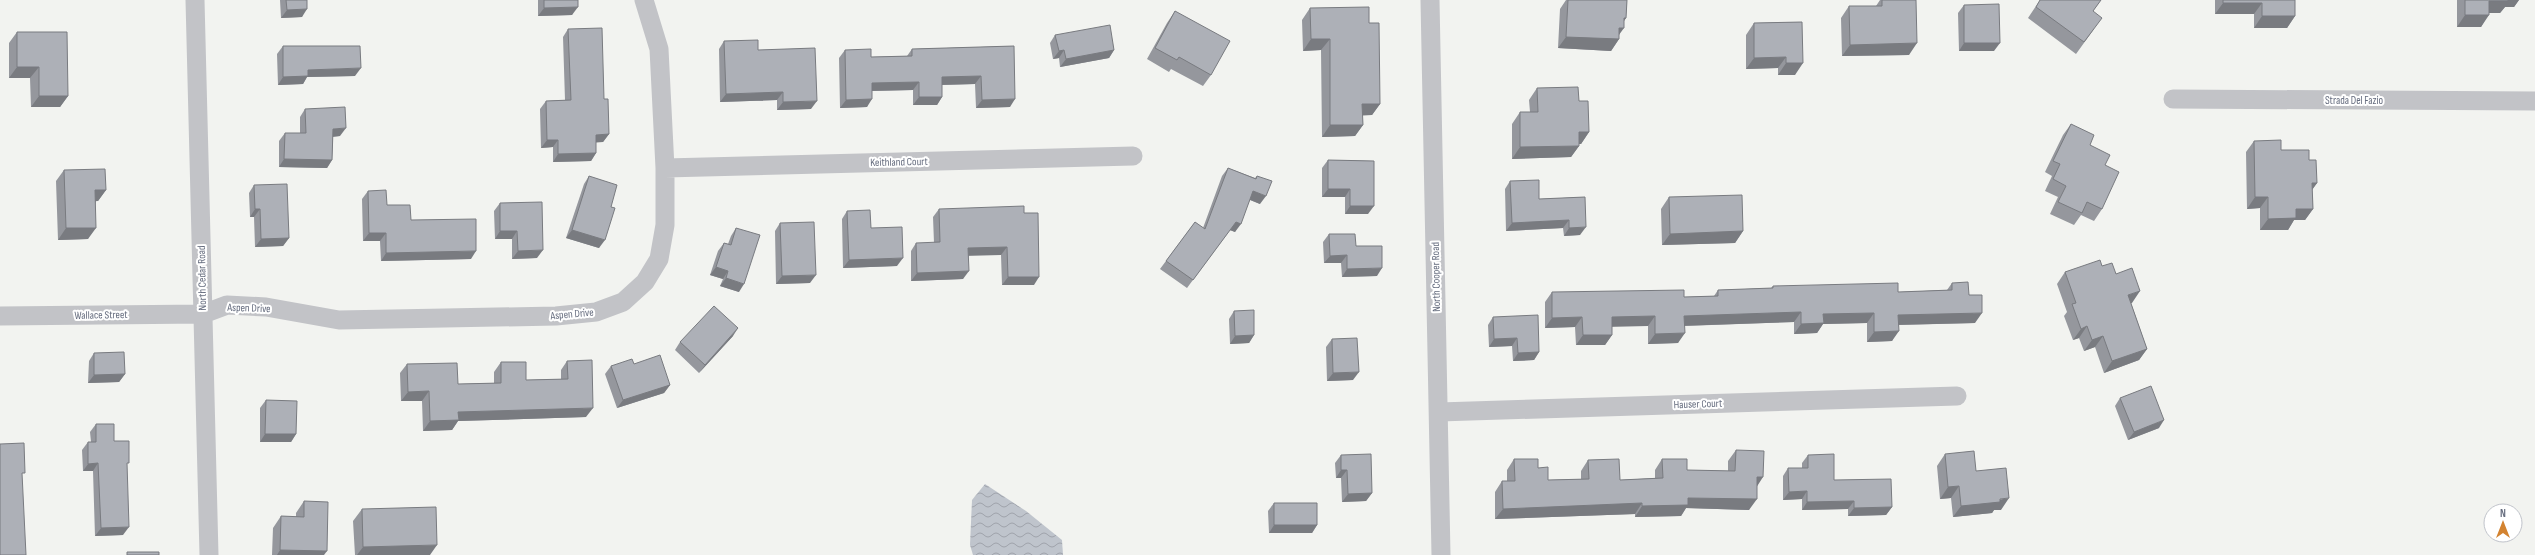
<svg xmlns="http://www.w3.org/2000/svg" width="2535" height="555" font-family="'Sofia Sans Condensed',sans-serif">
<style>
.water{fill:url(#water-waves)}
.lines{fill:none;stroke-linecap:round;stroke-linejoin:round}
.minor{stroke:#c2c3c7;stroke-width:19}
.wall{fill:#95979d}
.shaded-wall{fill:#797b80}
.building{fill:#adb0b7;stroke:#797b80}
.labels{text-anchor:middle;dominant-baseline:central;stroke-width:4;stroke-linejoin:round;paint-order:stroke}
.street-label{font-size:11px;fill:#656c7e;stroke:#fff}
</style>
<defs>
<pattern id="water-waves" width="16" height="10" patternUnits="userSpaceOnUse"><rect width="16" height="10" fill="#bfc4cc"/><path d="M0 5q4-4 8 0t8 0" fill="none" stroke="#9fa3ab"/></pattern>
</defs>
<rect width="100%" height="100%" fill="#f2f3f0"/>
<!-- water -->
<path class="water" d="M985 484 1026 511 1062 540 1063 555H973L970 545 972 500Z"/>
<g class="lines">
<!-- minor -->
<path class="minor" d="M195 0 209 555
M1430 0 1441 555
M2173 99 2535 101
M665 168 1133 156
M0 316 203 314 227 305 266 307 339 320 556 316 596 312 623 302 645 282 659 259 665 225V168L659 49 644 0
M1439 412 1957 396"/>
</g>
<!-- wall -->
<path class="wall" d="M280 0H307L302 17 281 18Z
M538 0H578L572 15 538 16Z
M1566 0H1627L1626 18 1624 21 1619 35V39L1611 51 1558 48 1560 9Z
M1880 0H1916L1909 55 1842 56 1841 18 1849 6H1876Z
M2040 0H2101L2093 11 2094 29 2076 54 2028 18Z
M2215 0H2295V16L2287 28H2254V14H2215Z
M2457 0H2519L2514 7H2505L2500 13H2489L2481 27H2457Z
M1964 5 1994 51H1959L1958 13Z
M1310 8 1369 23 1380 104 1372 115H1362L1363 125 1355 136 1322 137 1321 50 1303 51 1302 20Z
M1175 11 1211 75 1203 86 1171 69 1169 72 1147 59 1167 23Z
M1802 22 1795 75H1778V68L1746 69V35L1754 23Z
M568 29 604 99 609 134 603 142H596V153L591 161 553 162V147L541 148 540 109 546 101 565 100 563 37Z
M17 32 68 96 60 107H31L30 78H9V43Z
M1055 35 1114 50 1109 58 1060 67 1059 58 1053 59 1050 43Z
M724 41 758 50 811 109 777 110V100L720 102 719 49Z
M283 46 355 76 307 77 303 84 278 85 277 54Z
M1014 46 1010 107 976 108 975 84 942 85V97L937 105H913V90L872 91 867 107 840 108 839 58 845 50 871 57 907 56 912 49Z
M1537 88 1579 101 1589 132 1581 144H1579V146L1571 157 1512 159V124L1520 112H1530L1529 100Z
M305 109 340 136 333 137 332 160 327 168 279 167V141L285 133H300V117Z
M2071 124 2090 145 2105 165 2102 209 2094 221 2081 215 2074 225 2050 214 2058 197 2045 191 2052 176 2045 172 2063 135Z
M2254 141 2281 150 2317 183 2312 190 2313 209 2305 220H2294L2288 230H2260V208L2247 209 2246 152Z
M1328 160 1374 161 1368 214H1345V197H1322V168Z
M1228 168 1255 178 1257 176 1260 204 1250 200 1235 232 1230 230 1187 288 1160 269 1195 222 1203 228 1222 176Z
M64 170 106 190 98 201H96L88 239 58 240 56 181Z
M589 176 611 207 599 248 566 238 584 184Z
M1510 181 1539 199 1585 197 1580 235 1564 236 1563 228 1506 231 1505 189Z
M254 185 289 238 283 246 255 247 254 217H250L249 193Z
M368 191 387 205 471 259 381 261 380 241H363L362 199Z
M1669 197 1743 231 1735 243 1662 245 1661 209Z
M500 203 537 258 512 259V239H495L494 211Z
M939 209 1024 213 1034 285H1002L1001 255H969L963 279 911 281V251L916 243H934L933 217Z
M847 211 871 228 897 266 843 268 842 219Z
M780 223 810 283 776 284 775 231Z
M736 228 739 292 720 286 723 279 710 275 718 251 724 243 728 244 731 236Z
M1329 234 1356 246 1377 276 1342 277 1341 263H1324L1323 242Z
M2102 266 2116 274 2132 303H2131L2147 349 2139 360 2104 373 2095 347 2084 351 2079 338 2073 340 2064 316 2067 312 2057 284 2065 272Z
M1952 283 1969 295 1975 323 1899 325 1892 341 1867 342V323L1823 324 1817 333 1794 334V322L1684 326 1678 343 1648 344V326H1612V335L1605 345H1576L1575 327 1545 328V302L1552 292 1684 297 1714 296 1718 290 1771 288 1773 286 1898 292 1947 290Z
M1234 311 1254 335 1249 343 1230 344 1229 319Z
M1493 317 1539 352 1534 360 1513 361 1512 346 1489 347 1488 325Z
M733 336 699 373 675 350 680 342Z
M1332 339 1353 380 1327 381 1326 347Z
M94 353 125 374 119 382 88 383 89 361Z
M567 361 586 417 458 421 452 430 423 431 422 401H401L400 373 407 364 458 384 494 383V372L501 362 526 380 561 379V370Z
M634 364 670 385 664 393 617 408 605 374 611 366Z
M2120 398 2159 428 2128 440 2115 406Z
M266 400 296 434 291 442H260V408Z
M96 424 114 441 127 465 123 535 95 536 93 471H83L82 450 88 442H91L90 432Z
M1736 450 1757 486 1749 510 1686 508 1681 516 1635 517V514L1495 519V492L1502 481H1507V470L1514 459 1538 468 1548 480 1581 479V471L1588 460 1620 480 1655 478V470L1662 459 1687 470 1728 471V461Z
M1945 454 1976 471 2001 510H1994L1992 513 1953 517 1951 498 1940 499 1937 466Z
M1341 455 1372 493 1366 501 1342 502 1341 478H1336L1335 463Z
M1808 455 1834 480 1892 507 1886 515 1848 516V509L1802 510V499L1783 500V476L1788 468H1802V463Z
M304 501 324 555H272L273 528 281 516 296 517V513Z
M1274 503 1317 525 1312 533H1269L1268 511Z
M362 509 430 555H355L353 521Z"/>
<!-- shaded-wall -->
<path class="shaded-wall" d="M2505 0H2519L2514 7H2505L2500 13H2481L2489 1Z
M2223 3H2262L2254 14H2215Z
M578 7 572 15 538 16 544 8Z
M307 9 302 17 281 18 287 10Z
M2465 15H2489L2481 27H2457Z
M2262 16H2295L2287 28H2254Z
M1624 18H1626L1619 28H1624L1616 39H1619L1611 51 1558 48 1566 37Z
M1311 39H1330L1321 50 1303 51Z
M1917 43 1909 55 1842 56 1850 45Z
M1964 43H2000L1994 51H1959Z
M1064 50 1059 58 1053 59 1059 51Z
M1114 50 1109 58 1060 67 1066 59Z
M1786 57 1778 68 1746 69 1754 58Z
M1786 63H1803L1795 75H1778Z
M17 67H39L30 78H9Z
M361 68 355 76 307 77 303 84 278 85 283 77 308 70Z
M981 76 975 84 937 85 942 77Z
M919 82 913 90 867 91 872 83Z
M783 92 777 100 720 102 726 94Z
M39 96H68L60 107H31Z
M919 97H942L937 105H913Z
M872 99 867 107 840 108 846 100Z
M1015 99 1010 107 976 108 982 100Z
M817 101 811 109 777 110 783 102Z
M1362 104H1380L1372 115 1354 116Z
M1330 125H1363L1355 136 1322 137Z
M346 128 340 136 327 137 333 129Z
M1579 132H1589L1581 144H1571Z
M609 134 603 142 590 143 596 135Z
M547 140H558L553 147 541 148Z
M1579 146 1571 157 1512 159 1520 147Z
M596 153 591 161 553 162 558 154Z
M284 159 332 160 327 168 279 167Z
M2312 183H2317L2309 194Z
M1328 189H1350L1345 197H1322Z
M95 190H106L98 201 87 202Z
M1253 191 1266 196 1260 204 1248 199Z
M2255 197H2268L2260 208 2247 209Z
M1350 206H1374L1368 214H1345Z
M255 209H260L254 217H250Z
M2296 209H2313L2305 220H2294L2288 230H2260L2268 219Z
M1569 220 1563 228 1506 231 1512 223Z
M1236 222 1241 224 1235 232 1230 230 1187 288Z
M1586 227 1580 235 1564 236 1569 228Z
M66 228H96L88 239 58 240Z
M572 230 605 240 599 248 566 238Z
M500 231H517L512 239H495Z
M1743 231 1735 243 1662 245 1670 234Z
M369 233H386L380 241H363Z
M289 238 283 246 255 247 261 239Z
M1007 247 1001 255 963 256 968 248Z
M543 250 537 258 512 259 518 251Z
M476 251 471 259 381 261 386 253Z
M1347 255 1341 263H1324L1330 256Z
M903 258 897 266 843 268 849 260Z
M716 267 728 271 723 279 710 275Z
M1382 268 1377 276 1342 277 1347 269Z
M969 271 963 279 911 281 917 273Z
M816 275 810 283 776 284 782 276Z
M1008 277H1039L1034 285H1002Z
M726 278 744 284 739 292 720 286Z
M2140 291 2132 303 2120 307 2128 295Z
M1801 312 1794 322 1677 326 1684 316Z
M1874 313 1867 323 1823 324 1817 333 1794 334 1801 324 1823 314Z
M1982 313 1975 323 1891 325 1898 315Z
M1655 316 1648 326 1605 327 1612 317Z
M1582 317 1575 327 1545 328 1552 318Z
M2087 326 2079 338 2073 340 2081 329Z
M738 328 733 336 699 373 705 365Z
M1899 331 1892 341 1867 342 1874 332Z
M1685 333 1678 343 1648 344 1655 334Z
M1254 335 1249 343 1230 344 1235 336Z
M1583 335H1612L1605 345H1576Z
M2103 336 2095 347 2084 351 2092 340Z
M1517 338 1512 346 1489 347 1494 339Z
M2147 349 2139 360 2104 373 2112 361Z
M1539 352 1534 360 1513 361 1518 353Z
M1359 372 1353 380 1327 381 1333 373Z
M125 374 119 382 88 383 94 375Z
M670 385 664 393 617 408 623 400Z
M429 391 422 401H401L408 392Z
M593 408 586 417 458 421 452 430 423 431 430 421 458 412Z
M2164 420 2159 428 2128 440 2134 432Z
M265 434H296L291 442H260Z
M98 463 93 471H83L88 464Z
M1341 470H1347L1341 478H1336Z
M1757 477H1763L1756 488Z
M1959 486 1951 498 1940 499 1948 487Z
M1807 491 1802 499 1783 500 1789 492Z
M1372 493 1366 501 1342 502 1348 494Z
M1688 498 1757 499 1749 510 1686 508 1681 516 1635 517 1642 506Z
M2009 498 2001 510H1994L1992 513 1953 517 1961 506Z
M1854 501 1848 509 1802 510 1807 502Z
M1642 503 1635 514 1495 519 1503 509Z
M1892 507 1886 515 1848 516 1854 508Z
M1274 525H1317L1312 533H1269Z
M129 527 123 535 95 536 101 528Z
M437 545 430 555H357L363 547Z
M280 550 327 551 324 555H277Z"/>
<!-- building -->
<path class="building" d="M286 0H307V9L287 10Z
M544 0H578V7L544 8Z
M1568 0H1627L1626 18H1624V28H1619V39L1566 37Z
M1882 0H1916L1917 43 1850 45 1849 6H1882Z
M2040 0H2101L2093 11 2102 18 2084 42 2036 7Z
M2223 0H2295V16H2262V3H2223Z
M2465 0H2508V1H2489V15H2465Z
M1999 4 2000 43H1964V5Z
M1369 7V23H1379L1380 104H1362L1363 125H1330V39H1311L1310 8Z
M1175 11 1230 41 1211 75 1179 57 1177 60 1155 48Z
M1802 22 1803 63H1786V57L1754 58V23Z
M1110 25 1114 50 1066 59 1064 50 1059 51 1055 35Z
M602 28 604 99H608L609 134 596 135V153L558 154V140H547L546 101 571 100 568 29Z
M17 32H67L68 96H39V67H17Z
M758 40V50L815 48 817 101 783 102V92L726 94 724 41Z
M283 46H360L361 68 308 70V76L283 77Z
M1014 46 1015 99 982 100 981 76 942 77V97H919V82L872 83V99L846 100 845 50 871 49V57L912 56V49Z
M1578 87 1579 101H1588L1589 132H1579V146L1520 147V112H1538L1537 88Z
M345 107 346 128 333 129 332 160 284 159 285 133H306L305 109Z
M2071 124 2094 135 2090 145 2110 155 2105 165 2119 172 2102 209 2087 202 2082 213 2058 202 2066 186 2053 179 2060 164 2053 161Z
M2281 140V150H2309V160H2316L2317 183H2312L2313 209H2296V218L2268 219V197H2255L2254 141Z
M1328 160 1374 161V206H1350V189H1328Z
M1228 168 1256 179 1257 176 1272 181 1266 196 1253 191 1241 224 1236 222 1193 280 1166 261 1195 222 1205 229Z
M105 169 106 190H95L96 228H66L64 170Z
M589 176 617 185 611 207 615 208 605 240 572 230Z
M1539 180V199L1585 197 1586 227 1569 228V220L1512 223 1510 181Z
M287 184 289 238 261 239 260 209H255L254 185Z
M386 190 387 205H410L411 220 476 219V251L386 253V233H369L368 191Z
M1742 195 1743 231 1670 234 1669 197Z
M542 202 543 250 518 251 517 231H500V203Z
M1024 206V213H1038L1039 277H1008L1007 247 968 248 969 271 917 273 916 243 940 242 939 209Z
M870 210 871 228 902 227 903 258 849 260 847 211Z
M814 222 816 275 782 276 780 223Z
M736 228 760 235 744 284 726 278 728 271 716 267 724 243 731 245Z
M1329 234H1355L1356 246H1382V268L1347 269V255L1330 256Z
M2100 260 2102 266 2112 263 2116 274 2132 268 2140 291 2128 295 2147 349 2112 361 2103 336 2092 340 2087 326 2081 329 2072 304 2076 303 2065 272Z
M1968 282 1969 295H1982V313L1898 315 1899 331 1874 332V313L1823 314 1824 323 1801 324V312L1684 316 1685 333 1655 334V316L1612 317V335H1583L1582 317 1552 318V292L1684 290V297L1718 296V290L1773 288V286L1898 283V292L1952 290V283Z
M714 306 738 328 705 365 680 342Z
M1254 310V335L1235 336 1234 311Z
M1538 315 1539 352 1518 353 1517 338 1494 339 1493 317Z
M1357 338 1359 372 1333 373 1332 339Z
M124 352 125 374 94 375V353Z
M660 355 670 385 623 400 611 366 632 359 634 364Z
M592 360 593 408 458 412 459 420 430 421 429 391 408 392 407 364 457 363 458 384 501 383V362H526V380L568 379 567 361Z
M2151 386 2164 420 2134 432 2120 398Z
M266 400 297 401 296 434H265Z
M96 424H114V441H129V463H127L129 527 101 528 98 463 88 464V442H96Z
M24 443 25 473H22L26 555H0V444Z
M1736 450 1764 451 1763 477H1757V499L1688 498V505L1642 506V503L1503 509 1502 481H1515L1514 459H1538V468L1548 467V480L1589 479 1588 460 1619 459 1620 480 1663 478 1662 459H1687V470L1735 471Z
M1974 451 1976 471 2006 468 2009 498 2000 499V502L1961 506 1959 486 1948 487 1945 454Z
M1371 454 1372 493 1348 494 1347 470H1341V455Z
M1834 454V480L1891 479 1892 507 1854 508V501L1807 502V491L1789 492 1788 468H1808V455Z
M304 501 328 502 327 551 280 550 281 516 304 517Z
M1274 503H1317V525H1274Z
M436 507 437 545 363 547 362 509Z
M127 552H159V555H127Z"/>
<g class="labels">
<!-- street labels -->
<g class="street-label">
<text x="2354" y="100">Strada Del Fazio</text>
<text transform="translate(899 162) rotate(-1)">Keithland Court</text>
<text transform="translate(1436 277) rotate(-91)">North Cooper Road</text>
<text transform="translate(202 278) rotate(-91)">North Cedar Road</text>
<text transform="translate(249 308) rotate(2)">Aspen Drive</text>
<text transform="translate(572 314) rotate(-5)">Aspen Drive</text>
<text transform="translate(101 315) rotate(-1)">Wallace Street</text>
<text transform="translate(1698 404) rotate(-2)">Hauser Court</text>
</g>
</g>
<!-- north arrow -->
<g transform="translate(2503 523)"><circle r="19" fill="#ffffff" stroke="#c1c4cb"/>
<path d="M0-3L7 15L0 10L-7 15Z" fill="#d38330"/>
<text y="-6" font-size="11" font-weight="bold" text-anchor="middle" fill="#656c7e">N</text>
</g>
</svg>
